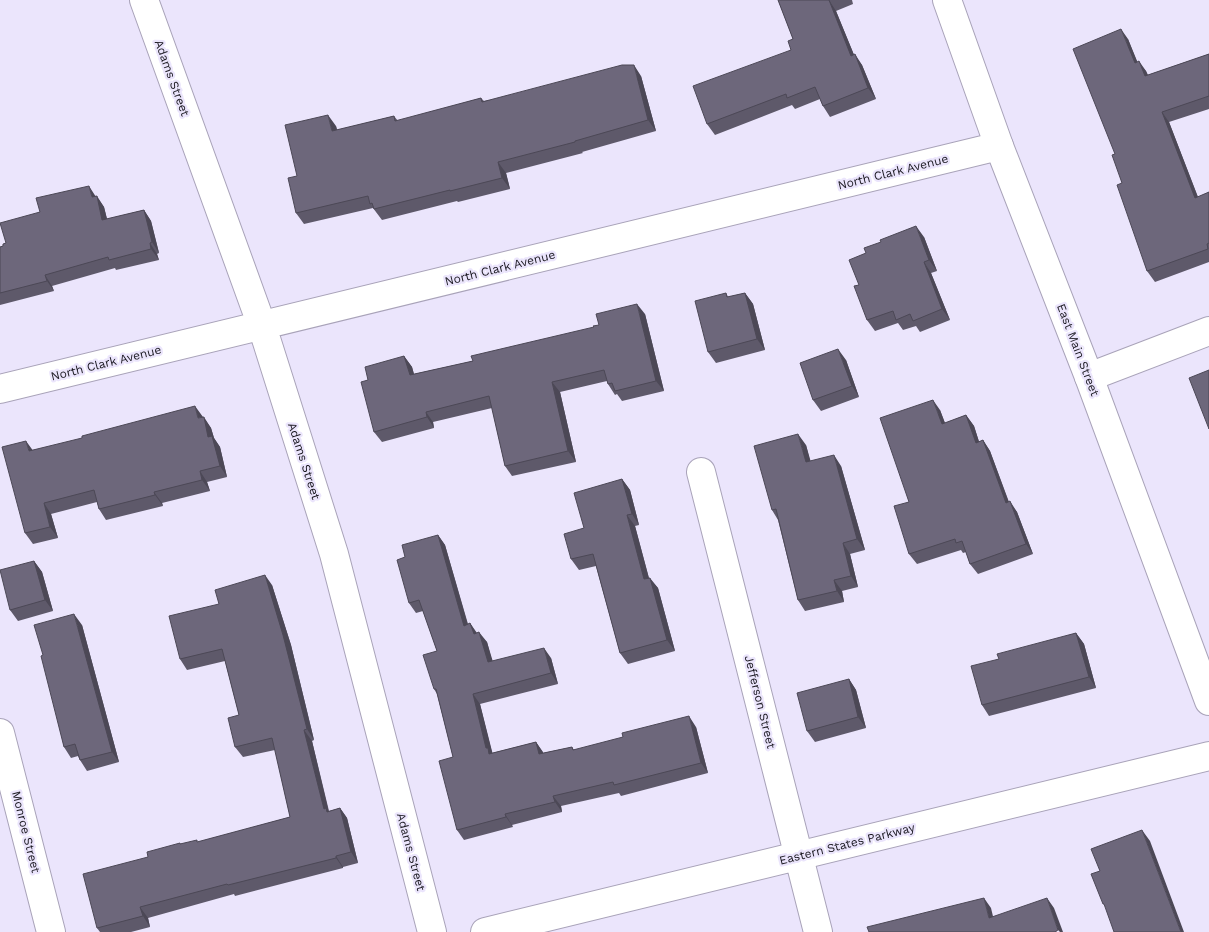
<svg xmlns="http://www.w3.org/2000/svg" width="1209" height="932" font-family="'Work Sans',sans-serif">
<style>
.lines{fill:none;stroke-linecap:round;stroke-linejoin:round}
.minor-casing{stroke:#a9a3b9;stroke-width:30}
.tertiary-casing{stroke:#a9a3b9;stroke-width:30}
.minor{stroke:#fff;stroke-width:28}
.tertiary{stroke:#fff;stroke-width:28}
.wall{fill:#5e596a}
.shaded-wall{fill:#4c4856}
.building{fill:#6d677b;stroke:#4c4856}
.labels{text-anchor:middle;dominant-baseline:central;stroke-width:4.5;stroke-linejoin:round;paint-order:stroke}
.street-label{font-size:12px;fill:#1a1820;stroke:#ebe5fc}
</style>
<rect width="100%" height="100%" fill="#ebe5fc"/>
<g class="lines">
<defs>
<path id="minor" d="M144 0 262 326 334 554 432 932
M1089 377 1209 331
M0 389 999 146
M701 472 818 932
M0 733 51 932
M485 932 1209 756"/>
<path id="tertiary" d="M947 0 999 146 1089 377 1209 701"/>
</defs>
<!-- minor casing -->
<use href="#minor" class="minor-casing"/>
<!-- tertiary casing -->
<use href="#tertiary" class="tertiary-casing"/>
<!-- minor -->
<use href="#minor" class="minor"/>
<!-- tertiary -->
<use href="#tertiary" class="tertiary"/>
</g>
<!-- wall -->
<path class="wall" d="M778 0H852L853 4 836 11 854 55 862 65 876 99 830 117 823 106 820 99 795 109 792 105 715 135 707 124 791 50 793 39Z
M1128 39 1137 62 1146 71 1148 75 1209 54V109L1169 122 1198 197 1209 192V262L1155 282 1147 271 1122 183 1115 154Z
M641 76 656 131 582 152 583 153 506 173 510 189 458 202 457 201 382 220 373 208 304 224 296 213 297 176 336 126 337 130 394 116 398 121 481 98 484 101Z
M96 196 104 207 107 219 144 210 151 221 159 253 157 254 159 260 116 270 115 268 52 286 54 291 0 305V247L3 246 40 212Z
M924 237 937 271 931 273 950 320 920 332 916 326 903 330 898 323 875 331 867 320 859 285Z
M726 293 728 297 745 293 753 304 765 350 716 363 708 352Z
M645 314 664 391 622 401 617 394 615 395 608 384 607 381 560 392 576 462 512 476 505 466 492 408 433 422 434 428 382 442 374 432 368 380 404 356 412 367 414 374 473 361Z
M846 360 859 397 821 411 813 400Z
M940 410 945 423 966 415 974 426 979 442 983 440 990 451 1009 502 1017 512 1033 554 978 574 970 564 966 552 963 553 961 550 917 564 909 554V502Z
M203 417 211 428 214 438 220 447 227 477 207 482 210 491 162 503 163 506 106 520 99 509 97 502 51 514 58 538 33 544 25 533 33 450Z
M806 445 810 461 841 466 865 550 850 554 858 587 842 591 844 602 805 611 798 600 778 520 772 510Z
M622 479 630 490 639 525 635 526 649 578 658 588 675 651 628 664 620 653 596 566 579 570 571 559Z
M438 535 445 545 468 624 470 623 477 633 487 642 492 661 551 658 558 684 480 704 492 753 536 742 543 753 572 747 574 750 696 727 708 773 621 796 619 793 561 806 562 812 512 825 513 827 464 840 457 830 453 757 437 694 434 689 437 651 423 611 416 613 409 603Z
M34 561 42 572 53 611 18 621 10 610Z
M272 585 291 645 314 740 312 741 329 811 340 808 347 818 358 863 343 867V868L235 896 234 894 148 918 150 927 131 932H100L97 928 148 857 181 844 198 842 290 817 275 750 243 757 235 747 239 715 225 661 187 670 180 659Z
M82 625 119 762 87 771 80 760 78 756 71 758 64 747 43 655Z
M1076 633 1084 644 1096 688 989 716 982 705 999 659Z
M849 679 856 690 866 728 815 742 807 731Z"/>
<!-- shaded-wall -->
<path class="shaded-wall" d="M829 0 836 11 859 67 851 56Z
M1121 29 1128 39 1142 73 1135 63Z
M855 54 862 65 876 99 868 88Z
M1139 61 1146 71 1152 86 1145 76Z
M634 65 641 76 656 131 648 120Z
M1162 112 1169 122 1202 208 1195 198Z
M328 115 336 126 340 142 332 131Z
M498 162 506 173 510 189 502 178Z
M89 186 96 197H92Z
M97 196 104 207 110 231 102 220Z
M144 210 151 221 159 253 152 242Z
M916 226 924 237 937 271 929 260Z
M150 243 157 254 159 260 151 249Z
M924 262 931 273 950 320 942 309Z
M45 275 52 286 54 291 47 281Z
M745 293 753 304 765 350 757 339Z
M637 304 645 314 664 391 656 381Z
M838 349 846 360 859 397 852 386Z
M404 356 412 367 417 386 410 375Z
M552 382 560 392 576 462 568 451Z
M933 400 940 410 949 434 942 424Z
M195 406 203 417 198 418Z
M426 412 433 422 434 428 427 417Z
M966 415 974 426 983 454 976 443Z
M204 417 211 428 214 438 220 447 227 477 220 466 208 437Z
M798 434 806 445 814 473 806 462Z
M983 440 990 451 1013 514 1006 503Z
M26 441 34 452 29 451Z
M834 455 841 466 865 550 857 539Z
M200 471 207 482 210 491 202 480Z
M622 479 630 490 639 525 632 514Z
M154 492 162 503 163 506 155 495Z
M1010 501 1017 512 1033 554 1026 544Z
M44 503 51 514 58 538 50 527Z
M627 515 635 526 652 590 644 579Z
M438 535 445 545 471 636 464 626Z
M843 543 850 554 858 587 851 576Z
M34 561 42 572 53 611 45 600Z
M265 575 272 585 291 645 314 740 307 729Z
M650 578 658 588 675 651 667 640Z
M834 580 842 591 844 602 837 591Z
M74 614 82 625 119 762 112 752Z
M470 623 477 634H474Z
M479 632 487 642 496 672 488 662Z
M1076 633 1084 644 1096 688 1089 677Z
M544 648 551 658 558 684 551 673Z
M849 679 856 690 866 728 858 717Z
M473 694 480 704 493 755 489 754 486 748Z
M689 716 696 727 708 773 701 763Z
M304 730 312 741 329 813 324 809Z
M536 742 543 752 546 765 539 754Z
M553 796 561 806 562 812 555 802Z
M340 808 347 818 358 863 351 852Z
M505 814 512 825 513 827 506 817Z
M1142 830 1150 841 1184 932H1181Z
M336 856 343 867V868L336 858Z
M984 898 991 908 996 929 989 918Z
M1047 898 1054 908 1063 932H1060L1058 930Z
M140 907 148 918 150 927 143 916Z"/>
<!-- building -->
<path class="building" d="M778 0H829L851 56 855 54 868 88 823 106 815 87 787 98 786 94 707 124 693 86 791 50 788 41 793 39Z
M1121 29 1135 63 1139 61 1145 76 1209 54V96L1162 112 1195 198 1209 192V243L1207 244 1208 249 1147 271 1117 185 1122 183 1112 155 1115 154 1073 49Z
M622 65H634L648 120 575 141V142L498 162 502 178 450 191V190L374 209 372 203 370 204 368 196 296 213 288 178 297 176 285 125 328 115 332 131 394 116 395 121 481 98 482 102Z
M89 186 92 197 97 196 102 220 144 210 152 242 150 243 151 249 109 260 108 257 45 275 47 281 0 293V247L3 246V244L6 243 0 223 40 212 36 198Z
M916 226 929 260 924 262 942 309 913 321 910 314 896 320 893 311 867 320 854 286 859 285 849 260 866 253 864 248 881 242 880 240Z
M726 293 727 297 745 293 757 339 708 352 695 301Z
M637 304 656 381 615 391 612 383 608 384 604 370 552 382 568 451 505 466 489 396 426 412 427 417 374 432 361 382 368 380 365 367 404 356 410 375 473 361 471 356 594 327 593 326 599 325 596 314Z
M838 349 852 386 813 400 800 363Z
M1209 370V429L1189 378Z
M933 400 942 424 966 415 976 443 983 440 1006 503 1010 501 1026 544 970 564 962 541 956 543 955 539 909 554 894 506 909 502 880 418Z
M195 406 198 418 204 417 208 437 212 436 220 466 200 471 202 480 154 492 155 495 99 509 94 490 44 503 50 527 25 533 2 447 26 441 29 451 82 438V436Z
M798 434 806 462 834 455 857 539 843 543 851 576 834 580 837 591 798 600 776 509 772 510 754 446Z
M622 479 632 514 627 515 644 579 650 578 667 640 620 653 593 554 571 559 564 534 584 528 574 493Z
M438 535 464 626 470 623 474 634 479 632 488 662 544 648 551 673 473 694 486 748H488L489 754 536 742 539 754 572 747 573 750 623 737 622 733 689 716 701 763 614 785 613 782 553 796 555 802 505 814 506 817 457 830 439 761 453 757 436 689H434L423 655 437 651 419 600 409 603 397 560 405 557 402 545Z
M34 561 45 600 10 610 0 570Z
M265 575 283 635 307 729 304 730 324 809 326 808 327 812 340 808 351 852 336 856V858L228 885 227 884 140 907 143 916 97 928 83 874 148 857 147 852 180 843V844L197 840V842L290 817 272 738 235 747 228 718 239 715 222 649 180 659 169 616 219 604 215 590Z
M74 614 112 752 80 760 75 744 64 747 41 656 43 655 34 625Z
M1076 633 1089 677 982 705 971 666 999 659 997 654Z
M849 679 858 717 807 731 797 693Z
M1142 830 1181 932H1114L1104 904H1103L1091 874 1100 871 1091 849Z
M984 898 989 918 1047 898 1058 930 1056 931V932H869L867 927Z"/>
<g class="labels">
<!-- street labels -->
<g class="street-label">
<text transform="translate(172 78) rotate(70)">Adams Street</text>
<text transform="translate(893 172) rotate(-14)">North Clark Avenue</text>
<text transform="translate(500 268) rotate(-14)">North Clark Avenue</text>
<text transform="translate(1078 350) rotate(69)">East Main Street</text>
<text transform="translate(106 363) rotate(-14)">North Clark Avenue</text>
<text transform="translate(304 461) rotate(72)">Adams Street</text>
<text transform="translate(760 702) rotate(76)">Jefferson Street</text>
<text transform="translate(26 832) rotate(76)">Monroe Street</text>
<text transform="translate(847 844) rotate(-14)">Eastern States Parkway</text>
<text transform="translate(411 852) rotate(75)">Adams Street</text>
</g>
</g>
</svg>
